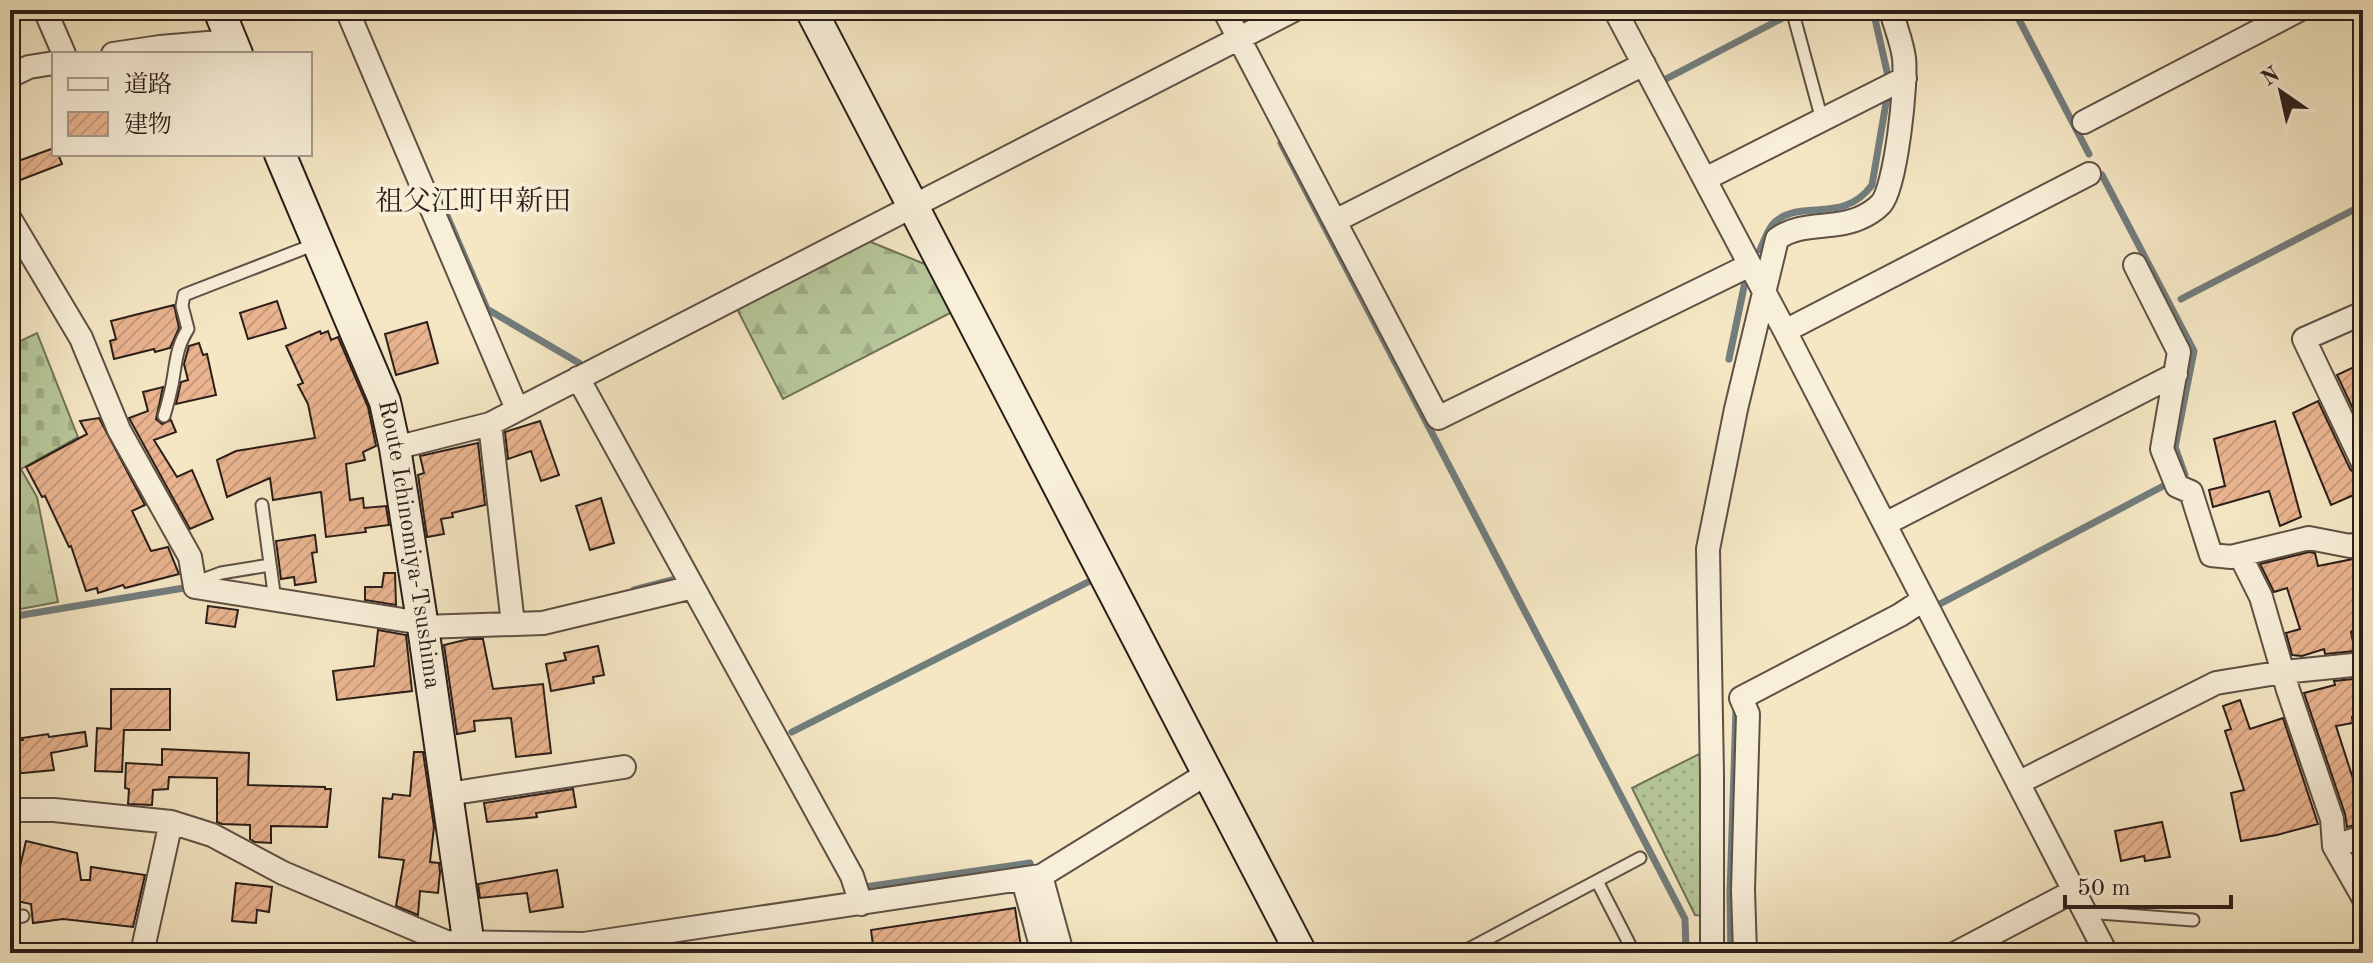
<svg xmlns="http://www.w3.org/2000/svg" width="2373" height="963" font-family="'Old Standard TT','Noto Serif JP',serif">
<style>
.grass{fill:url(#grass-dots);stroke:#707259;stroke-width:2}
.forest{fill:url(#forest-firs);stroke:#707259;stroke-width:2}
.cemetery{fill:url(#cemetery-stones);stroke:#707259;stroke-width:2}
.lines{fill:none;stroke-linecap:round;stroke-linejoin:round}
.stream{stroke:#727d7d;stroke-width:7}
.building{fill:url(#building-hatch);stroke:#2b1e19;stroke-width:2}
.lane-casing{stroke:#5e5044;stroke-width:15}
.street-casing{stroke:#5e5044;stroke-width:26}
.secondary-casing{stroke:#2b1e19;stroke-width:34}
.lane{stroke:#f8efd9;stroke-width:11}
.street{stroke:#f8efd9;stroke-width:22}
.secondary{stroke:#f8efd9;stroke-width:30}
.labels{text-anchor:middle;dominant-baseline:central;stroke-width:8;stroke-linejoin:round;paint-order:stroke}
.street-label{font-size:24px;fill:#2b1e19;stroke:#f8efd9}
.quarter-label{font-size:28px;fill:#2b1e19;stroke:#f8efd9}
</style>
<defs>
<pattern id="grass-dots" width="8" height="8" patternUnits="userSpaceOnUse" patternTransform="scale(2)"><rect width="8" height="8" fill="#b6c799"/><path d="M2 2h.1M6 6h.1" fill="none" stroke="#9daa83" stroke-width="1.8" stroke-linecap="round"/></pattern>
<pattern id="forest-firs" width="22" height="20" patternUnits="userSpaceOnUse" patternTransform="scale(2)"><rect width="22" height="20" fill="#b6c799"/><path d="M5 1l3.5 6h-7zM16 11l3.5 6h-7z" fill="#9daa83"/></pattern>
<pattern id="cemetery-stones" width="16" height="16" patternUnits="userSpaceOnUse" patternTransform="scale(2)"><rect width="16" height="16" fill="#b6c799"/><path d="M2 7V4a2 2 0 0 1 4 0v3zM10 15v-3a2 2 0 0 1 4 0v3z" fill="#9daa83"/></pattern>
<pattern id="building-hatch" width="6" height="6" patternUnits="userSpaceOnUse" patternTransform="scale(2)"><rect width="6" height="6" fill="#e9b48f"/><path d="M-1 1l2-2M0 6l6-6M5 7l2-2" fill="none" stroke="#c89a7b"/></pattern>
</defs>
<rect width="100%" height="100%" fill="#f5e7c4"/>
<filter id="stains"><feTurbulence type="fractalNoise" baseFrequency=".0025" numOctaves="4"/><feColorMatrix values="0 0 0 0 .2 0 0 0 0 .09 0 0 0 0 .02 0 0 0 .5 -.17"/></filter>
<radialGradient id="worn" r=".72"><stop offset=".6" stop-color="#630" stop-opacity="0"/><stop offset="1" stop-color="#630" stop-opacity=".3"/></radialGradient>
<!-- grass -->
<path class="grass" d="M1701 753 1704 916 1695 915 1632 788Z"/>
<!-- forest -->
<path class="forest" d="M866 240 932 267 954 311 783 399 736 307Z
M10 450 37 497 58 602 10 611V514L13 511 10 505Z"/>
<!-- cemetery -->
<path class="cemetery" d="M37 333 78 437 21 469 10 450V346Z"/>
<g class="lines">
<!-- stream -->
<path class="stream" d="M1873 10 1888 76
M2014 10 2089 154
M1664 80 1798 10
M1281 143 1685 919 1686 953
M2102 175 2194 351 2175 447 2185 475 2180 478
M436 190 487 309 579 363
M1760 250C1764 241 1768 228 1775 222 1802 198 1843 225 1872 185L1887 97
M2181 299 2363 205
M1729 359 1746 277
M634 590 672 580
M1938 605 2167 484
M10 617 184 588
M792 732 1092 580
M863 885 865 887 1030 863 1032 869
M1731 953 1730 893 1736 710"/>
</g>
<!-- building -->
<path class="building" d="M54 148V154H58L62 164 10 184V164Z
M277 301 286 328 248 339 240 313Z
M174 305 179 328 170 348 155 352 154 349 114 359 110 341 116 339 111 321Z
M427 322 438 363 396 375 385 334Z
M320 331 321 334 328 331 331 340 338 337 368 407 376 446 363 452 365 460 346 464 350 500 363 498 364 508 386 506 389 525 365 528 366 532 326 537 321 492 273 500 270 478 227 497 217 460 236 451 315 438 308 404 298 385 303 383 286 346Z
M199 343 203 355 207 354 216 395 176 404 181 382 188 380 184 364 189 346Z
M2354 367 2363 388V430L2337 375Z
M163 387 156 419 162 424 171 420 176 432 154 440 177 477 192 470 213 519 190 529 129 418 148 411 143 392Z
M2318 401 2350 469 2356 475 2363 477V491L2331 505 2293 413Z
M99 418 145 505 132 511 151 551 168 547 179 574 125 588 123 585 98 593 97 588 86 591 71 546 69 547 45 496 42 497 26 467 87 434 80 421Z
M540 421 559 475 541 481 531 451 508 459 505 432Z
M2275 421 2301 517 2280 526 2269 491 2213 507 2209 490 2225 486 2214 439Z
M478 443 485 505 452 513 453 517 441 519 444 534 427 537 418 475 424 473 420 456Z
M601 498 614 543 590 550 576 506Z
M315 535 317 552 312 553 316 582 295 585 294 577 281 579 276 541Z
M2309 552 2315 553 2318 566 2363 557V628L2356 627 2351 632 2355 651 2325 654 2324 649 2302 656 2292 655 2286 633 2300 629 2287 588 2274 592 2260 564Z
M384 573H395L396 605 365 600V587H382Z
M208 606 238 610 235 627 206 623Z
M378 630 406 635 412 691 337 700 333 671 374 666Z
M469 639H483L493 689 543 684 551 753 516 757 511 718 474 721 475 731 457 734 444 645Z
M598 646 604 675 593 677 594 683 551 691 546 664 566 660 564 653Z
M2363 678V715L2352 717 2353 723 2336 726 2355 785 2359 783 2363 795V823L2347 827 2345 814 2304 693 2335 685 2334 681Z
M111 689H170V730H124L122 772 95 771 97 728 111 729Z
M2240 700 2250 729 2283 718 2318 824 2277 835 2241 841 2231 793 2244 790 2225 731 2231 729 2223 706Z
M85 732 87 746 51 753 54 770 13 774 10 742 23 740 22 738 48 734 49 737Z
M162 749 249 753 248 785 325 787V789H331L327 827 271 826V843L255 842 250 839V825L222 824 217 822V778L169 777 168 789 153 790 152 805 128 804 129 789 125 788 126 763 162 765Z
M414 752H423L434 827 430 862 439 863 440 872 438 893 420 891 418 915 396 906 404 860 379 857 383 798 392 799 393 794 410 796Z
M573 789 576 807 536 813 537 817 487 822 484 803Z
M2162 822 2170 857 2145 861 2144 856 2121 861 2115 831Z
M26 841 77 853 81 880H90L91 867 145 875 133 927 63 919 33 923 31 904 12 900Z
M557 870 563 907 530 912 527 893 480 898 478 884Z
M236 883 272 887 269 912 257 910 256 923 232 921Z
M1015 908 1022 953H874L871 930Z"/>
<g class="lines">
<defs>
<path id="lane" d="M1794 17 1822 120
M164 416C167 406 170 395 172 385 176 364 176 347 188 329L182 306 184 295 318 243
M262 505 275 600
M197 582 221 573 270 565
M2359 635 2363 648
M1597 881 1634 953
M2086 912 2193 920
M10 918 23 916
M1461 953 1640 858"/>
<path id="street" d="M45 10 64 54
M347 10 517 409
M1224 10 1438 418 1750 265
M1615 10 1785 331 2106 953
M113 54 160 47 232 41
M10 76 29 67 54 63
M2084 122 2299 10
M1705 179 1905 78
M10 219 81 338 119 430 190 557 195 587 422 623
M1335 221 1644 64
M2135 265 2179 352 2162 449 2177 486 2191 492 2211 555 2231 557 2309 538 2350 546 2363 543
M2363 313 2304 339 2363 463
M1785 331 2089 174
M578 378 852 876 861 904
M490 424 513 624
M395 448 490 424 1294 10
M1885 524 2176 374
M2240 555 2261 597 2288 690 2332 819 2334 846 2363 897
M423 627 543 623 693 587
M2018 783 2216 683 2283 672 2363 664
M448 794 624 767
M10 810H54L171 822 212 835 283 873 446 942 584 944 1041 876 1208 773
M2334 846 2363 837
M1041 876 1062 953
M1023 880 1043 953
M142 953 171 822
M1712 953V775L1708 549 1736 409 1777 239C1800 221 1834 230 1860 218 1867 215 1876 209 1881 204 1896 187 1907 83 1904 58 1902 42 1895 26 1891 10
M1745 953 1743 890 1748 714 1741 698 1900 615 1923 600
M1956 953 2074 891"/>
<g id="secondary">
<path d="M219 10 237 54"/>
<path d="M811 10 1301 953"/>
<path id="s1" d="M280 154 385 402 395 448 423 627 470 953"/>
</g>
</defs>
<!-- lane casing -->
<use href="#lane" class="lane-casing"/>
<!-- street casing -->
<use href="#street" class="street-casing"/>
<!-- secondary casing -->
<use href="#secondary" class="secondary-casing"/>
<!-- lane -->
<use href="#lane" class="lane"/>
<!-- street -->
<use href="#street" class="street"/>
<!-- secondary -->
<use href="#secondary" class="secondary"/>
</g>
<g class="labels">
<!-- street labels -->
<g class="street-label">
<text stroke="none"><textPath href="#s1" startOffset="414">Route Ichinomiya-Tsushima</textPath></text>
</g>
<!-- quarter labels -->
<g class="quarter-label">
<text x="473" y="203">祖父江町甲新田</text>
</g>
</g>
<!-- margin -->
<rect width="2373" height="963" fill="none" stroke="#f5e7c4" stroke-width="40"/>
<rect x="12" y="12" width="2349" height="939" fill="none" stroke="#2b1e19" stroke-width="4"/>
<rect x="20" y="20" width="2333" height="923" fill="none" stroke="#2b1e19" stroke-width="2"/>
<!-- legend -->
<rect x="52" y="52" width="260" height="104" fill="#f8efd9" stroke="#a69b8c" stroke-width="2"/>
<rect x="68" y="78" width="40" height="12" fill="#f8efd9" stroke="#a69b8c" stroke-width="2"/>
<text x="124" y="92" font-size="24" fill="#2b1e19">道路</text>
<rect x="68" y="112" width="40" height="24" fill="url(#building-hatch)" stroke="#a69b8c" stroke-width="2"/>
<text x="124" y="132" font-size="24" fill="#2b1e19">建物</text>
<!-- north arrow -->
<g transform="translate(2281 92) rotate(326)" stroke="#f8efd9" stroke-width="6" paint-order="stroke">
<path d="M0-6L14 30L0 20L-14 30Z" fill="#2b1e19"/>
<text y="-12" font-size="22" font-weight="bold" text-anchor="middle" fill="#2b1e19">N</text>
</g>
<!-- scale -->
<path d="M2065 895v12h166v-12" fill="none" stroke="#2b1e19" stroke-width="4"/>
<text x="2077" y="895" font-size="24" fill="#2b1e19" stroke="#f8efd9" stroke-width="6" paint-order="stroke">50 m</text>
<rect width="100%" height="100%" filter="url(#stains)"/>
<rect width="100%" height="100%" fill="url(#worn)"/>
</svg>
